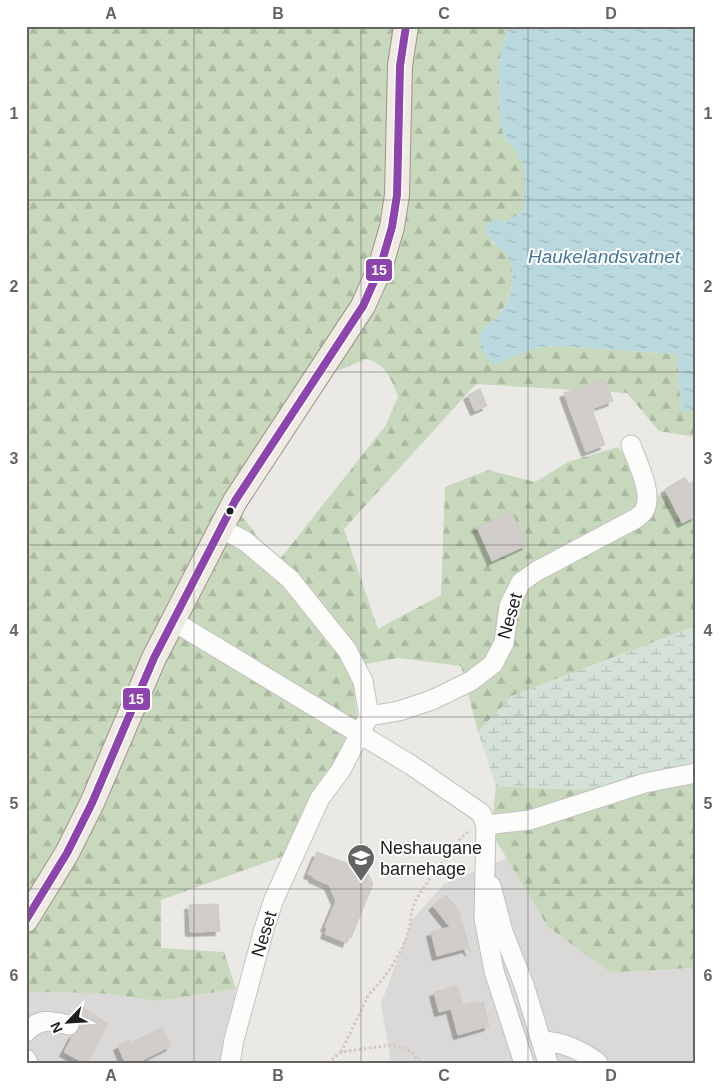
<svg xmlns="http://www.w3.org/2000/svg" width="722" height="1089" font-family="Arial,sans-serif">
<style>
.residential{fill:#dad9d7}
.forest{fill:url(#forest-firs);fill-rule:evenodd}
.wetland{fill:url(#wetland-marsh)}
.water{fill:url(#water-ripples)}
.building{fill:#d0cdca;stroke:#cecac7;filter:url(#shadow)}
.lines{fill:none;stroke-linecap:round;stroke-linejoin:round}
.minor-casing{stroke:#c2c1c0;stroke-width:21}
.major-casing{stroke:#a09484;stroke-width:26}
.path{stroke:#d5c7c6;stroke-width:3;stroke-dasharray:2.5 2.5;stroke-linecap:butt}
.minor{stroke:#fcfcfb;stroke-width:19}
.major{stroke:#efeae4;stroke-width:24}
.bus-1-casing{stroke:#fff;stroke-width:11}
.bus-1{stroke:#8e44ad;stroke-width:8}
.grid{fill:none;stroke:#656463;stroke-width:1;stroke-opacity:0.55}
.bus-dot{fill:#1d1d1d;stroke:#fff;stroke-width:2}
.labels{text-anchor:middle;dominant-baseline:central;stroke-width:4;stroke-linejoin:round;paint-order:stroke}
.street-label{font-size:18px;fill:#1d1d1d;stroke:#fff}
.poi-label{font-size:18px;fill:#1d1d1d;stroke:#fff;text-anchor:start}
.water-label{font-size:19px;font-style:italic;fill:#477799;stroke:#fff}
.line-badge{stroke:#fff;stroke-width:2}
.badge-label{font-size:14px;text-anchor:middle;font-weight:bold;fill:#fff}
.neatline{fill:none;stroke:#656463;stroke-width:2}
.grid-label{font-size:16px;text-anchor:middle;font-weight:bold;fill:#656463}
</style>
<defs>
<pattern id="forest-firs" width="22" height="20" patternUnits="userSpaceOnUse" patternTransform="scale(1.25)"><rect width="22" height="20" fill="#c8d8bc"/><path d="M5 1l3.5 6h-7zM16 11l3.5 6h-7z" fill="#abb9a1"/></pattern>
<pattern id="wetland-marsh" width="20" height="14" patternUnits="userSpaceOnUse" patternTransform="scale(1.25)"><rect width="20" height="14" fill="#d3e1d8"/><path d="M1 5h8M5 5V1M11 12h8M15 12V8" fill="none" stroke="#b5c1b9"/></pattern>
<pattern id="water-ripples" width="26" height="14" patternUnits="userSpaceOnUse" patternTransform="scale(1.25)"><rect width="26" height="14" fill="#b9d9de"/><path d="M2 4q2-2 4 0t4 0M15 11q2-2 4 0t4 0" fill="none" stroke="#9fbabe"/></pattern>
<filter id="shadow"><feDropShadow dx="-4.5" dy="4.5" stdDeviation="0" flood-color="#0004"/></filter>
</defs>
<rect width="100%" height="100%" fill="#ebe9e6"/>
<!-- residential -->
<path class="residential" d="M507 858 548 927 611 973 690 968 696 975V1063H391L381 1004 412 920 444 884Z
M236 989 221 1063H26V990L35 992 98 993 158 1001Z"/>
<!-- forest -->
<path class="forest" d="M26 26H509L502 47 499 64 500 124 506 140 517 152 524 167V208L519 215 504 222 496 220 492 242C496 245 502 248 505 251 520 268 512 298 499 314 494 320 487 325 482 330L495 365C515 355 532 347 555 346L677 354 681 410H696V437L659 431 627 393 476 384 344 529 378 629 441 595 445 487 488 470 535 482 568 462 618 447 653 495 696 497V626L512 696 478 732 461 666 398 658 351 667 360 739 281 857 161 900V948L224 952 236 989 158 1001 98 993 35 992 26 990ZM366 359C385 363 392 380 398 397L386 425 277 563 229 498 330 367 337 371Z
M696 763V975L690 968 611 973 548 927 491 832 496 786 582 790Z"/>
<!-- wetland -->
<path class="wetland" d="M696 626V763L582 790 496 786 478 732 512 696Z"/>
<!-- water -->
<path class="water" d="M509 26H696V410L681 411 677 354 555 346C532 347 515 355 495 365 486 359 475 344 481 332 485 325 494 320 500 313 510 301 515 282 512 266 509 251 494 246 486 234L487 225 496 220 504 222 519 215 524 208V167L517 152 506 140 500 124 499 64 502 47Z"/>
<!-- building -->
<path class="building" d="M605 379 613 401 594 408 595 411 593 412 605 445 586 452 564 393Z
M480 389 487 406 475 411 468 395Z
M685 477 689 484 696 480V516L682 523 665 489Z
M511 511 527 545 492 561 477 527Z
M317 852 367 871 373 884 351 938 349 937 347 943 325 934 327 928 325 927 336 901 329 885 313 878V876L308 874Z
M446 895 459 911 470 952 467 948 437 956 431 932 450 927 433 906Z
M218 904 220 931 190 932 189 905Z
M457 986 463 1005 474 1002 475 1004 483 1002 489 1026 458 1035 451 1009 439 1012 434 992Z
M82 1007 108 1024 87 1063H84L64 1052 73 1035 80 1028V1021L76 1016Z
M162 1028 171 1046 137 1063H125L118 1046 129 1040 130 1043Z"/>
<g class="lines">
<defs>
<path id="minor" d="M222 529 245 541 290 579 347 650 363 681 369 716 341 770 320 798 274 899 264 929 234 1040 230 1063
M173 621 411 765 481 813 486 825 484 918 494 971 524 1063
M369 716 399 711 432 700 471 681 493 664 504 643 509 606 521 582 537 571 635 519C638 517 642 514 644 511 654 494 637 462 631 445
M486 825 530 820 645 783 696 773
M491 886 503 932 524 985 548 1063
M26 1032C41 1017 51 1021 69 1025
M541 1041C561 1041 583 1051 598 1063
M26 1059 28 1063"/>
<path id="major" d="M26 920 67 853 92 803 154 658 235 501 363 306 380 268 392 227 397 195 400 66 406 26"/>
</defs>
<!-- minor casing -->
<use href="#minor" class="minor-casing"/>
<!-- major casing -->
<use href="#major" class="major-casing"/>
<!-- path -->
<path class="path" d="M341 1052 369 994C386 978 403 952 409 929 411 920 411 911 415 902 425 883 447 857 460 839L468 832
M328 1063 341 1052 391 1045 404 1048 412 1052 420 1063"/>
<!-- minor -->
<use href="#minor" class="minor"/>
<!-- major -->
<use href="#major" class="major"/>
<defs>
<path id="bus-1" d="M26 920 67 853 92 803 154 658 235 501 363 306 380 268 392 227 397 195 400 66 406 26"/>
</defs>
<!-- bus-1 casing -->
<use href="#bus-1" class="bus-1-casing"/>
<!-- bus-1 -->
<use href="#bus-1" class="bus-1"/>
</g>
<!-- grid -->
<path class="grid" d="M194 26V1063M361 26V1063M528 26V1063M26 200H696M26 372H696M26 545H696M26 717H696M26 889H696"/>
<!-- icons -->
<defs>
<symbol id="school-pin" viewBox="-11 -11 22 30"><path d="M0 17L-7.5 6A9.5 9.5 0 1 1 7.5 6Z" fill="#656463" stroke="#fff"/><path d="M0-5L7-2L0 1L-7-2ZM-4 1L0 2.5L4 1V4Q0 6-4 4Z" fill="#fff"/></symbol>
</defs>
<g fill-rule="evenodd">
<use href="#school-pin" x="345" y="842" width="32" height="43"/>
</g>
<!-- markers -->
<circle class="bus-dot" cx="230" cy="511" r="4.5"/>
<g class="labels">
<!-- street labels -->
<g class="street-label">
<text transform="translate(510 616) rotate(-74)">Neset</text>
<text transform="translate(264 934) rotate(-73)">Neset</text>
</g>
<!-- poi labels -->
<g class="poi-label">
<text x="380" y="848">Neshaugane<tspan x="380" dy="21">barnehage</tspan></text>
</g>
<!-- water labels -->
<g class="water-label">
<text x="604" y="256">Haukelandsvatnet</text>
</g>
</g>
<g class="line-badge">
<rect x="365" y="258" width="28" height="24" rx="5" fill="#8e44ad"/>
<rect x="122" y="687" width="29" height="24" rx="5" fill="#8e44ad"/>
</g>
<g class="badge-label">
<text x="379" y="275">15</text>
<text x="136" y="704">15</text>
</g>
<!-- border -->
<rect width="722" height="1089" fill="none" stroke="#ffffff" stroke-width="55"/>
<!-- north arrow -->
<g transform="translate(68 1022) rotate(245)" stroke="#ffffff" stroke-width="4" paint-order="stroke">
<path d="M0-4L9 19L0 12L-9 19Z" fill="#1d1d1d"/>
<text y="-8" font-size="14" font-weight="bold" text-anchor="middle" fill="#1d1d1d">N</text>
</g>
<rect x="28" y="28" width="666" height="1034" class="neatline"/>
<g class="grid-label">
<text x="111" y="19">A</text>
<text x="278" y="19">B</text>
<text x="444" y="19">C</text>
<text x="611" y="19">D</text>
<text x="14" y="119">1</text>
<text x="708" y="119">1</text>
<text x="14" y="292">2</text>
<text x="708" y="292">2</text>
<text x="14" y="464">3</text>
<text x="708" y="464">3</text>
<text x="14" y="636">4</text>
<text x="708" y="636">4</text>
<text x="14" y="809">5</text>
<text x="708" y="809">5</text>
<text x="14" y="981">6</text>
<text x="708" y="981">6</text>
<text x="111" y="1081">A</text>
<text x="278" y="1081">B</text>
<text x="444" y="1081">C</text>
<text x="611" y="1081">D</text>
</g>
</svg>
